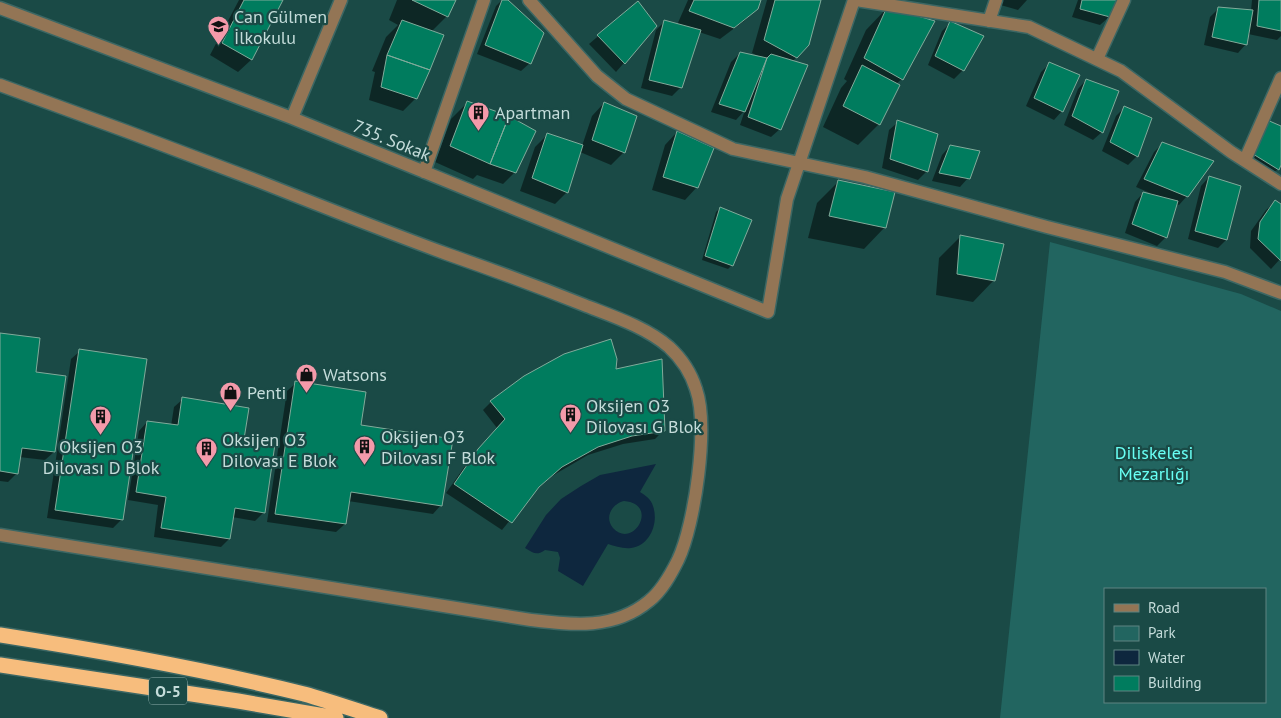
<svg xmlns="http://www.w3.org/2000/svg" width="1281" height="718" font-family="'PT Sans',sans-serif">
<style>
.green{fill:#226560;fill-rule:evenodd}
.water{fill:#0e273e;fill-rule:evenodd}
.shadow{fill:#0007}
.building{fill:#007c5e;stroke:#81ab9b}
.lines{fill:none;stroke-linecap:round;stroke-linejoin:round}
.minor-casing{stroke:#3c6764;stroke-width:15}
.highway-casing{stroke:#3c6764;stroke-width:18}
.minor{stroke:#937555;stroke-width:12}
.highway{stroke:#f7bd7d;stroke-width:15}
.labels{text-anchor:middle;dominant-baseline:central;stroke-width:4.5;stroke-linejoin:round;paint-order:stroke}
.shield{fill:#1a4a46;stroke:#91b0ae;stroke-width:1}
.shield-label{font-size:16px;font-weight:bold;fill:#c4dcda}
.poi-label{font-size:18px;fill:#c4dcda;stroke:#1a4a46;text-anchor:start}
.street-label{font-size:18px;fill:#c4dcda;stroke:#1a4a46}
.park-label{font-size:18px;fill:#68fff4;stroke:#1a4a46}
</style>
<rect width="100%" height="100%" fill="#1a4a46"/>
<!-- green -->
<path class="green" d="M1050 242 1241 294 1281 311V718H1000ZM1105 589H1265V702H1105Z"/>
<!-- water -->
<path class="water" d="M656 464 640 492C645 495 651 499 653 506 659 523 650 546 631 548 623 549 615 546 608 544L583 586 558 571 560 558 558 552 545 550C537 556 533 553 525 548L546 515 561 499 581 486 600 475ZM624 501C660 504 633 550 613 528 604 517 612 504 624 501Z"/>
<!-- shadow -->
<path class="shadow" d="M239 0H281L251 60 238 72 210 55Z
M397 0H455L447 16 431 32 416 98 403 111 369 100 375 72 372 71 386 37 398 25 389 20Z
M502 0H506L530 63 521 71 477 54 496 6Z
M688 0H760L757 8 744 21 720 39 699 32 681 87 672 96 641 88 656 30 665 21 677 25Z
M767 0H820L808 45 792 62 780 129 771 137 740 125 745 110 736 120 711 112 731 62 740 53 760 57 752 53Z
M998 0H1027L1018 10 997 4Z
M1078 0H1116L1109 17 1100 25 1072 17Z
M1252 0H1281V36L1277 40 1248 34 1246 44 1238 53 1204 45 1210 17 1218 9 1251 11Z
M637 3 656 26 616 72 589 44Z
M887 8 902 79 896 84 879 124 858 145 823 127 841 88 847 81 844 79 866 30Z
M951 22 963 70 954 79 928 65 942 31Z
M1050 63 1062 111 1054 120 1026 106 1041 72Z
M1086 80 1102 132 1093 140 1064 125 1078 89Z
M467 103 515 172 503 184 477 175 473 179 435 162 451 119Z
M604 103 624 152 611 165 580 152 567 192 555 204 520 191 535 147 548 134 582 146 592 116Z
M1124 108 1151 118 1137 156 1128 165 1102 151 1116 116Z
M898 122 936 134 926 172 918 180 882 168 889 130Z
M1281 128V162L1278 169 1269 177 1245 162Z
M677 132 697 187 685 200 652 190 665 145Z
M1163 143 1187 196 1179 205 1176 204 1166 237 1157 246 1125 233 1135 202 1143 193 1149 195 1150 193 1136 187 1154 152Z
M950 146 968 178 960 187 932 181 942 155Z
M1209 177 1226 240 1218 248 1188 239 1201 186Z
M838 182 885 227 864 249 808 238 817 203Z
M1275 202 1281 206V258L1271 269 1250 248 1251 231 1266 210Z
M720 208 732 265 728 269 702 260 716 212Z
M960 237 994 280 973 302 936 295 939 258Z
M0 334 34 373 64 377 54 452 45 460 19 457 17 473 8 482 0 481Z
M80 351 122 519 113 528 47 518 71 359Z
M614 370 664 430 655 439 623 444 588 455 552 476 535 490 502 530 446 493 470 459 497 428 483 410 491 402Z
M296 383 360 426 441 505 433 514 348 501 345 524 336 532 267 522 287 391Z
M183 399 242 440 264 512 255 521 232 517 229 539 221 547 154 537 158 505 128 500 139 431 147 422 171 426 174 407Z"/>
<!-- building -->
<path class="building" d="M244 0H283L252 60 222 43Z
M412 0H456L448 17Z
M502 0H508L544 33 531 64 485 45Z
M694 0H761L758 9 734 28 689 11Z
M775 0H821L809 45 797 58 764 40Z
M1082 0H1118L1110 17 1080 9Z
M1259 0H1281V31L1257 26Z
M638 1 657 26 625 64 597 35Z
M887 7 935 21 903 80 864 58Z
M1218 7 1253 10 1247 45 1212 37Z
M402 20 444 35 430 70 387 55Z
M664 20 701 30 682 88 649 80Z
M950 21 984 36 964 71 935 56Z
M740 52 767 58 745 112 719 104Z
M771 54 808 65 781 130 748 117 767 58Z
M387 55 430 70 417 99 381 87Z
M1049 62 1080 75 1063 112 1034 98Z
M862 65 900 85 880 125 843 106Z
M1086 79 1119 91 1103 133 1072 116Z
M467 101 509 116 490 164 450 146Z
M604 102 637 116 625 153 592 140Z
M1124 106 1152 118 1138 157 1110 142Z
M509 116 536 131 516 173 490 164Z
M897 120 938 134 928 172 890 159Z
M1267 120 1281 126V165L1279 170 1253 154Z
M677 131 714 148 698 188 663 177Z
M547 133 583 145 568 193 532 178Z
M1162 142 1214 161 1188 197 1144 179Z
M950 145 980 151 970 179 939 173Z
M1209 176 1241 186 1227 240 1195 231Z
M838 180 895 192 886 228 829 216Z
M1143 192 1178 201 1167 238 1132 224Z
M1275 200 1281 204V261L1258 239 1260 222Z
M720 207 752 220 733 266 705 256Z
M960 235 1004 244 995 281 957 274Z
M0 333 40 338 36 372 66 376 55 452 22 448 18 474 0 471Z
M611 339 617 359 616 369 662 359 665 431 632 436 598 447 562 467 539 487 512 523 454 484 478 449 505 419 490 401 524 376 564 354Z
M79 349 147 359 123 520 55 510Z
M295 381 366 392 361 425 453 439 442 506 351 492 346 524 275 514Z
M182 397 249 408 244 439 275 444 265 513 235 508 230 539 161 528 166 497 136 492 147 421 178 425Z"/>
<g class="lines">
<defs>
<path id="minor" d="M529 0 597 76 626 99 733 149 865 177 1047 227 1225 272 1281 293
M856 0 1029 27 1121 71 1231 152 1281 184
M0 8 292 118 768 312 787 199 854 0
M989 21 996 0
M1097 59 1124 0
M0 85C86 116 172 148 258 181 321 206 384 231 447 254 493 270 539 287 584 305 612 316 646 327 669 347 682 359 691 373 696 389 709 426 695 524 678 560 671 574 662 591 649 601 614 630 573 625 531 620L0 535
M292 118 341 0
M1245 160 1281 78
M424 172 484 0"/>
<path id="highway" d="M0 635C102 651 203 669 304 694 329 701 355 710 380 718
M0 665 238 701 336 718"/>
</defs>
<!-- minor casing -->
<use href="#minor" class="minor-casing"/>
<!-- highway casing -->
<use href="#highway" class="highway-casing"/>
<!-- minor -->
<use href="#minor" class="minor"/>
<!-- highway -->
<use href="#highway" class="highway"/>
</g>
<!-- icons -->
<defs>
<symbol id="school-pin" viewBox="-11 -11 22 30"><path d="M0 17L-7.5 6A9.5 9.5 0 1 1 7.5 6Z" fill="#f39aaa" stroke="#1a4a46"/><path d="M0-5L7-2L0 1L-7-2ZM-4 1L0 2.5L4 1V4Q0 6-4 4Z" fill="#111"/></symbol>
<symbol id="building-pin" viewBox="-11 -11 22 30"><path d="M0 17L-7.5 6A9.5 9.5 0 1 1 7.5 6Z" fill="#f39aaa" stroke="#1a4a46"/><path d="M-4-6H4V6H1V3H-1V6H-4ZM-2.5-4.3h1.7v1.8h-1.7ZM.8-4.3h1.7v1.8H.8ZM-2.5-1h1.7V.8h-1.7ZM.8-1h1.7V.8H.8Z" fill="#111"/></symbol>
<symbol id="shop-pin" viewBox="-11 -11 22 30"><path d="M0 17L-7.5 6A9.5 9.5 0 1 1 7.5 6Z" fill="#f39aaa" stroke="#1a4a46"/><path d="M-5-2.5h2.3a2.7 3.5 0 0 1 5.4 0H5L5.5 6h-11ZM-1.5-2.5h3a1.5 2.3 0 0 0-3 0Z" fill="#111"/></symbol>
</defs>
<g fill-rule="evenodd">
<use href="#school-pin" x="206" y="14" width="25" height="34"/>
<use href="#building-pin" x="466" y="100" width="25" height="34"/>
<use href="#shop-pin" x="294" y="362" width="25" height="34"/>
<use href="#shop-pin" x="218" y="380" width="25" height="34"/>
<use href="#building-pin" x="558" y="402" width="25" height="34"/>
<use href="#building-pin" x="88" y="404" width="25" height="34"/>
<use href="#building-pin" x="352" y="434" width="25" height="34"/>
<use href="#building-pin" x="194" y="436" width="25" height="34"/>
</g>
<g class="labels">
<!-- shield labels -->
<rect class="shield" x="149" y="677.5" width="38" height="27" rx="4"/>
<g class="shield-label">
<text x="168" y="691">O-5</text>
</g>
<!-- poi labels -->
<g class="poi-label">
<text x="234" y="16">Can Gülmen<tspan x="234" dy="21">İlkokulu</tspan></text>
<text x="495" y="112">Apartman</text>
<text x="323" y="374">Watsons</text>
<text x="247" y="392">Penti</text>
<text x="586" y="405">Oksijen O3<tspan x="586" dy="21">Dilovası G Blok</tspan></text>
<text x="381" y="436">Oksijen O3<tspan x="381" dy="21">Dilovası F Blok</tspan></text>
<text x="222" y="439">Oksijen O3<tspan x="222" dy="21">Dilovası E Blok</tspan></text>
<text x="101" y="446" text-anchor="middle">Oksijen O3<tspan x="101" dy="21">Dilovası D Blok</tspan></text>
</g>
<!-- street labels -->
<g class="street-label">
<text transform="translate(392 140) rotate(22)">735. Sokak</text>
</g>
<!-- park labels -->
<g class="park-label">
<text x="1154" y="452">Diliskelesi<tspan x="1154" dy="21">Mezarlığı</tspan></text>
</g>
</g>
<!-- legend -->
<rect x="1104" y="588" width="162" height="115" fill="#1a4a46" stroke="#5e8481"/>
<rect x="1114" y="604" width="25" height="8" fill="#937555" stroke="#5e8481"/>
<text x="1148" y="613" font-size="15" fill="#c4dcda">Road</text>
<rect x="1114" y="626" width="25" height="15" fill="#226560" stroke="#5e8481"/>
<text x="1148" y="638" font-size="15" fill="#c4dcda">Park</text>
<rect x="1114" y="650" width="25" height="15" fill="#0e273e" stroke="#5e8481"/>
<text x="1148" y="663" font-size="15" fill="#c4dcda">Water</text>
<rect x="1114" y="676" width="25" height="15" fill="#007c5e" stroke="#5e8481"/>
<text x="1148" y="688" font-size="15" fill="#c4dcda">Building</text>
</svg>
